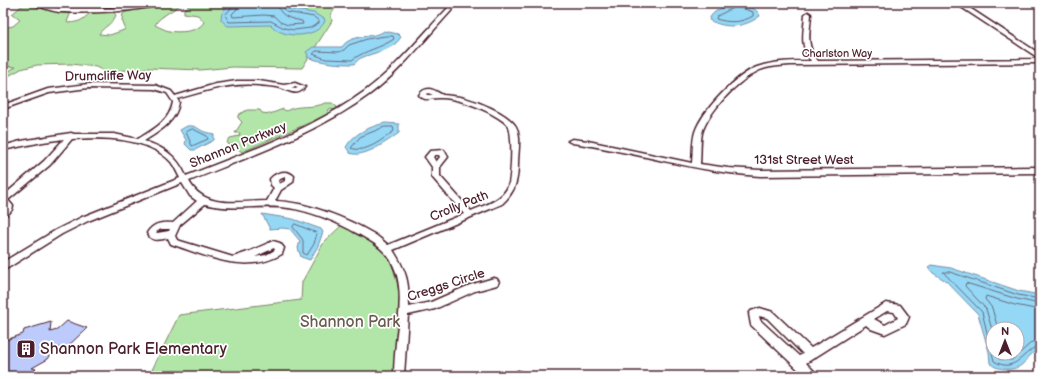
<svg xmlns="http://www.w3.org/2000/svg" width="1043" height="379" font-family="'Balsamiq Sans',sans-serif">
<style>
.green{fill:#b2e6a8;stroke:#7e826a}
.water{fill:#94d8f6;stroke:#768ea5;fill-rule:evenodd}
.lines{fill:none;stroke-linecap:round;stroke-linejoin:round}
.shore{stroke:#68697c;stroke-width:1}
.building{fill:#bccbfc;stroke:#4a1f2b}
.minor-casing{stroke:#4a1f2b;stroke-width:3}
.minor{fill:#fff;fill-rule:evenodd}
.labels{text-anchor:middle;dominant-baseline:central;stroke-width:3.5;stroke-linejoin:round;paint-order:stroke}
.far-street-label{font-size:11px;fill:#4a1f2b;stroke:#fff}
.street-label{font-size:13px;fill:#4a1f2b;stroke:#fff}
.near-park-label{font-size:16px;fill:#695b50;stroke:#fff}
.near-poi-label{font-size:16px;fill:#4a1f2b;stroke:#fff;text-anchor:start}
</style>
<rect width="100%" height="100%" fill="#fff"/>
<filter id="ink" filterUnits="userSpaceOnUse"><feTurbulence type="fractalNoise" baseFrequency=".025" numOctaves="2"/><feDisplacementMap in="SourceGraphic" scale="8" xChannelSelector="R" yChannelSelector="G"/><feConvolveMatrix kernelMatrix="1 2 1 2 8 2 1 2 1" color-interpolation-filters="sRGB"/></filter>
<g filter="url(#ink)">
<!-- green -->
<path class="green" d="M25 3 50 11 71 12 67 22 68 23C81 22 82 20 90 13L113 12 116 15C113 24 104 26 99 34L110 35 124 30 125 28 122 20 123 13 162 3H182C174 11 159 16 155 25 159 27 165 30 169 31 179 33 199 32 204 22L198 15 184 13V9L188 7V3H338L331 15 332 21 302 68 233 67 200 70 148 68 106 72 96 67 71 64 37 65 21 69 3 79V74L16 67 3 66V28L13 26 20 20 19 18 12 14Z
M79 3H152L126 8 65 9Z
M325 103H332L337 107 336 110 329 109 327 115 242 152 235 147 236 144 229 145 227 142 230 138 239 136 240 133H235L242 122 238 118V115L247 110H260L262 113 270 114 283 109 286 111C297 104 314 109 325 103Z
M344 223 388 249 405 312 400 376H149L179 315 301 300 302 282 324 242Z"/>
<!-- water -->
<path class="water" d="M231 3H285L288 9 314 13 322 18H324L325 21C317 39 282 39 271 25L228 26 221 20C221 12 224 9 231 3Z
M736 4C745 5 757 7 760 16 744 28 726 29 709 20 711 11 727 5 736 4Z
M384 31 398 34 401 37C393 51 374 52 361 58 357 60 357 62 354 64 337 64 323 63 307 57L308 55 306 52 313 47H342C351 33 374 39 384 31Z
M385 123 399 124V133C388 141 363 159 350 153L346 147C354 133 369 127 385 123Z
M187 126C197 125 197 129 205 132 209 133 211 133 214 135V140L195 150H191L185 144 186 140 180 130Z
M262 214 293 219 321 229 323 232 318 246 310 260 301 257 298 248 300 241 290 229 282 228 270 229Z
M931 265 951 268 1019 291 1040 295V349C1024 355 1027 371 1004 369 997 368 994 367 990 363L989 352 978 314 946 281 933 273 928 267ZM993 329H1017V353H993Z"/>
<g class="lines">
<!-- shore -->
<path class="shore" d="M233 3 232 7 225 15 229 22 271 21 284 28 294 30 310 28 319 23V21L314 17 286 12 282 3
M238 3 237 9 232 14 233 17 264 15 274 16 280 22 288 25 303 24 302 21C290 19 279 16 277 3
M734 3 733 8 717 16 716 19C729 23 741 23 753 16V12L741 8 739 3
M386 36H393L394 39C381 48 365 50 352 60L326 59 313 54 316 51 339 52 344 50 349 45 367 39Z
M385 127H393L394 131C383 139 365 154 351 148L360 137Z
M193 129 207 136 208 139 192 146 186 132Z
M295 224 317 233 314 244 307 255 303 253V240L293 227Z
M1040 299 1018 295 950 272H943L982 312 994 361C1016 375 1023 350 1040 345
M998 329 992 308 985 299 986 296 1015 305 1040 310
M993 333 986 309 965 286 966 283 1017 299 1040 304
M998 353 999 359 1012 360 1032 342 1040 340"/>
</g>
<!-- building -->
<path class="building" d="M67 321 87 328 64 350 56 347 48 359 32 368 36 369 33 372 43 376H3V341L23 334 24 330 51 322 50 332 57 330Z"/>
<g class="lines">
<defs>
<path id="minor" d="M33 3H41L58 8H111L150 3H160C144 13 80 13 59 12 52 11 39 7 33 3Z
M450 3H456L451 11C425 39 401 71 370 94 316 134 250 156 189 181 204 210 239 201 267 201L274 188 271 185 270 179C276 172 287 169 294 176L293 182 281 190 275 201C307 202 347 218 374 234 379 237 383 241 388 245L464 214 432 177V167L425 157 430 151 444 150 448 157 440 167V176L471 211C482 206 495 203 503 194 506 191 508 187 509 183 511 174 513 137 509 128 506 121 495 116 488 112 475 105 453 97 438 98 430 98 425 102 419 95 421 92 424 89 429 89 434 89 438 93 443 95 450 96 457 96 464 98 479 102 505 112 515 125 522 135 518 152 518 164 518 181 515 192 502 204L393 250C407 272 409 282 409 307L431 302 470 285 494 278 497 279 499 282 497 285 475 291 435 309 408 315 404 376H394C394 365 395 354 396 343 399 314 406 279 387 255 377 243 362 236 349 229 328 218 304 209 280 207 255 205 230 211 205 204L180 225 175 236 177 240 233 257 248 252 273 241 280 243 284 248 282 254C246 275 207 256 171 244L168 238C158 240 152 242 147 233 153 223 162 222 173 223L197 201 190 196 182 183 88 221 62 234 3 271V262L56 230 82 217 180 178C177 173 175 167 171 162 148 137 103 137 72 139L50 165 8 200 13 206C12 212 9 214 3 216V209L5 207 3 205V196L44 161 64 139 43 142 3 150V146L21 141 71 133 74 134H114L138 139C153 130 170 121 173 102L167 93 154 89 88 88 49 93 3 109V105L48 89 88 84 155 85 171 91 175 96 216 84 237 81H259L284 85 295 83 305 87C298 97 290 91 281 88 274 86 266 86 259 85 231 82 204 91 177 99L179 102C176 122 160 131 144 141 165 148 177 156 186 176 247 152 312 130 365 91 396 68 420 37 447 9ZM295 87 298 88 295 89 291 88ZM428 93 433 95H426ZM435 155H439L440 157 436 162 433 157ZM285 177V181L279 184 278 180ZM161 229H170L169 231 157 233 156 232ZM274 248 275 250 266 255 255 257Z
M955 3H962L1040 54V59Z
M808 12 811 14C810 34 805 44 818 61L1040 59V63L790 65C780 66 769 66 760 70 739 79 708 112 702 133 700 143 701 154 700 164L728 168 760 170 1040 167V173L760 176C695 172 636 152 572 143L568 141 572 139 588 141 692 163C693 153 692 142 695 132 702 111 736 75 757 67 774 61 793 61 811 61 799 44 804 33 805 14Z
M886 303 900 305 909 317 906 324 885 334 871 329 866 325 806 363 816 373 817 376H805L751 325 749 314 751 311 760 308 773 312 811 348ZM887 311 894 312 898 318 885 325 874 319ZM759 316 767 318 803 354 799 356 760 320Z
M518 371 523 373 524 376H513L514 373Z"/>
</defs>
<!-- minor casing -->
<use href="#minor" class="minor-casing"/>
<!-- minor -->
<use href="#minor" class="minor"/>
</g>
</g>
<!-- icons -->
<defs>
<symbol id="building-square" viewBox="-11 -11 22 22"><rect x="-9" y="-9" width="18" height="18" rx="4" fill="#4a1f2b" stroke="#fff"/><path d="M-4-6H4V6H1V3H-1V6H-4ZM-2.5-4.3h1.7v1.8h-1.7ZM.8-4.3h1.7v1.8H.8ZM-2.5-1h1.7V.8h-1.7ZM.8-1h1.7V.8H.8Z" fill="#fff"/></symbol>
</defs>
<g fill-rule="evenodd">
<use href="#building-square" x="15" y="338" width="22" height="22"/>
</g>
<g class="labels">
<!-- far-street labels -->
<g class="far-street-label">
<text x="837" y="53">Charlston Way</text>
</g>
<!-- street labels -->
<g class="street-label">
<text transform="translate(108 76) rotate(-1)">Drumcliffe Way</text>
<text transform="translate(238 145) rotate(-22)">Shannon Parkway</text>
<text x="804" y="160">131st Street West</text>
<text transform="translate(459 206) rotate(-22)">Crolly Path</text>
<text transform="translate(446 285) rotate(-18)">Creggs Circle</text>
</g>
<!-- near-park labels -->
<g class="near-park-label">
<text x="350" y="322">Shannon Park</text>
</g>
<!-- near-poi labels -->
<g class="near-poi-label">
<text x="40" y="349">Shannon Park Elementary</text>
</g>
</g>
<!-- margin -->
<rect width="1043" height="379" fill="none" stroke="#fff" stroke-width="16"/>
<rect x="8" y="8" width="1027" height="363" fill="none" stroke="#4a1f2b" stroke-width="1.5" filter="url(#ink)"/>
<!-- north arrow -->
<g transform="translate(1005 341)"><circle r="19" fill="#ffffff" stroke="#b7a5aa"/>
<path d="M0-3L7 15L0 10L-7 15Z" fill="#4a1f2b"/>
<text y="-6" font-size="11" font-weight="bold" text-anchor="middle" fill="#4a1f2b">N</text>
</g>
</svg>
